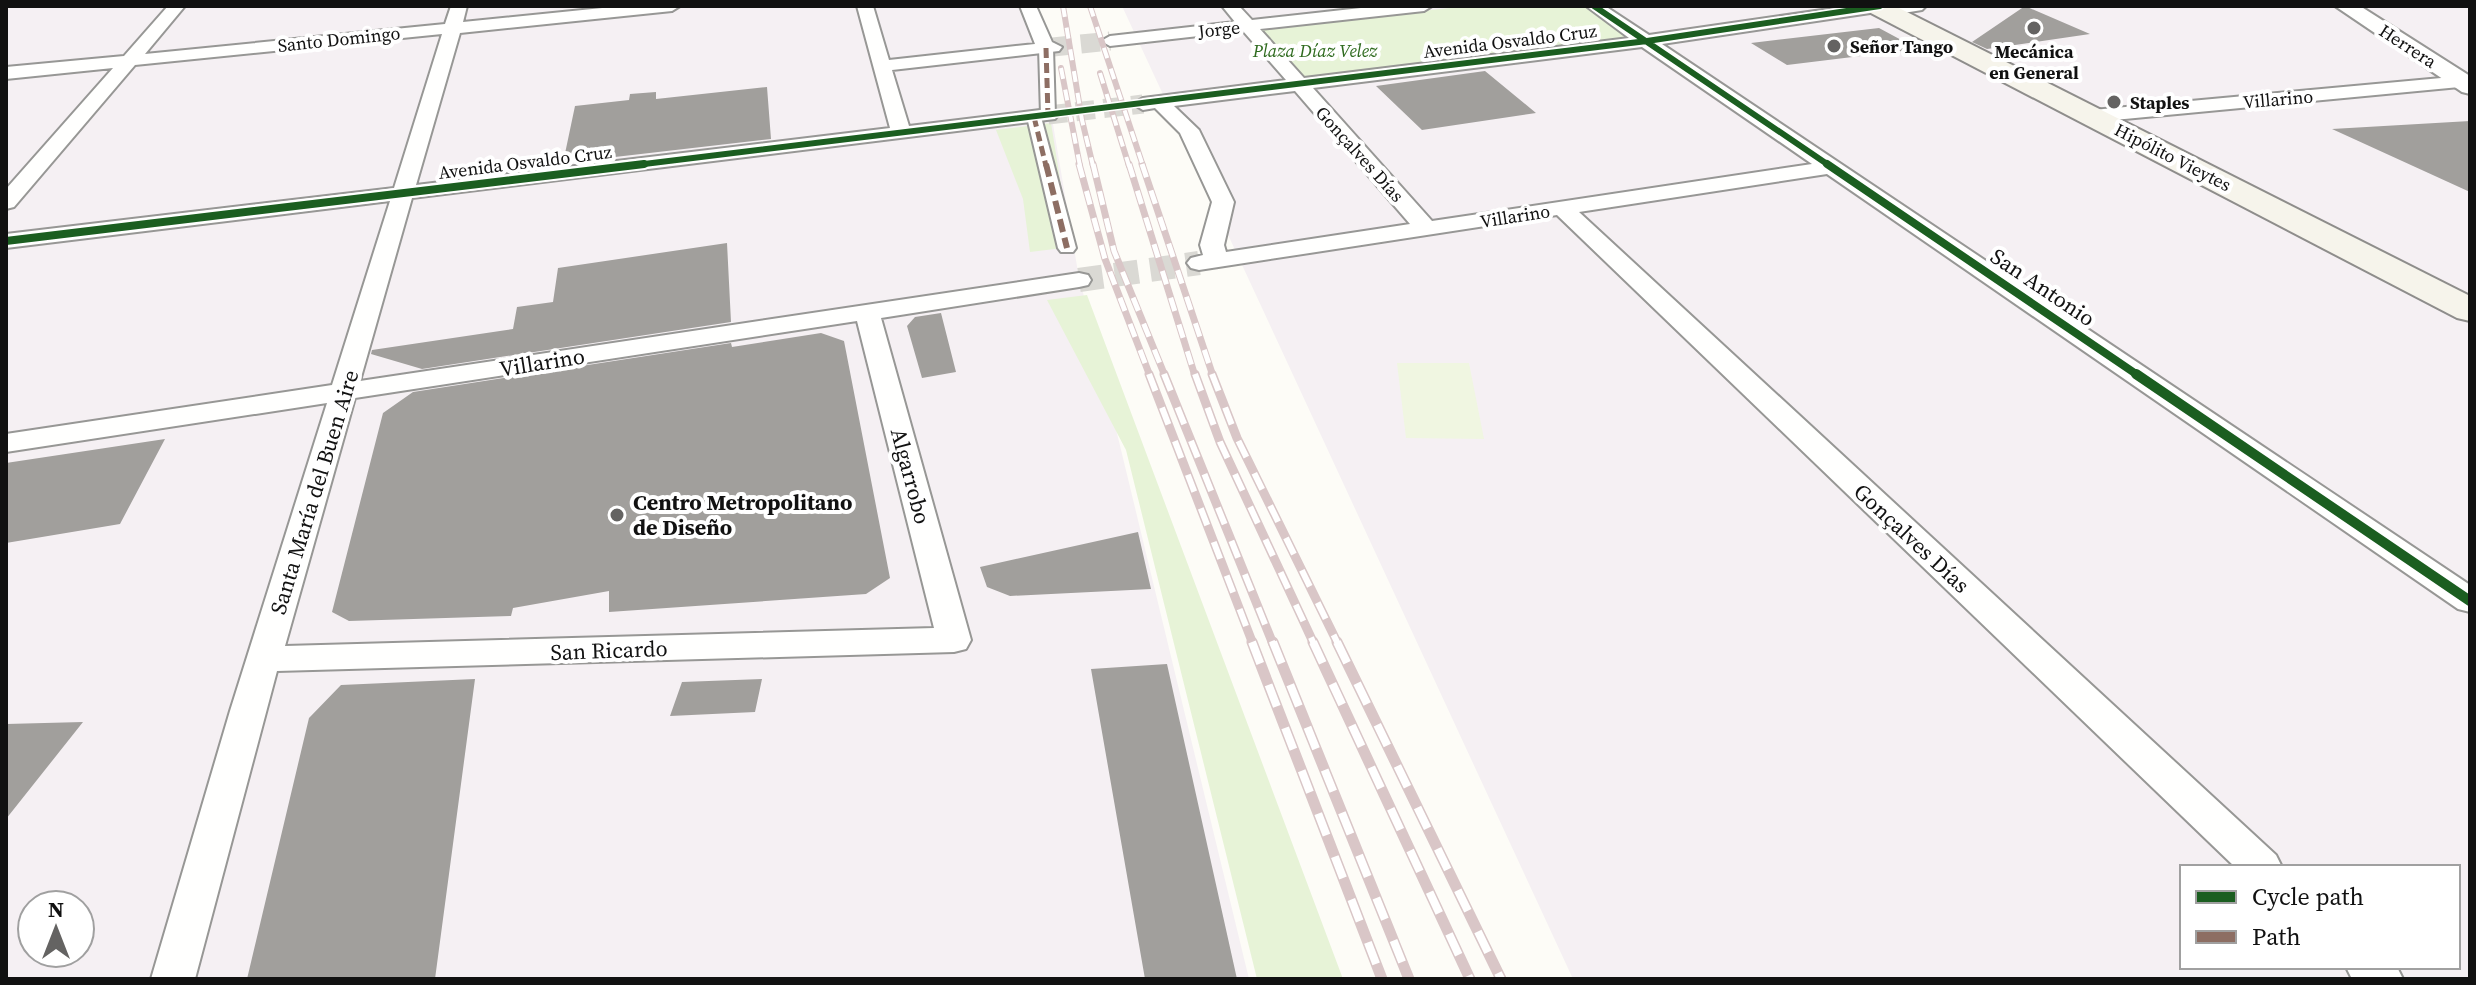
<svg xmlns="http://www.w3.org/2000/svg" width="2476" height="985" font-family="'Source Serif 4',serif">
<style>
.industrial{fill:#f5f0f3;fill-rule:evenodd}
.green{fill:#e7f3d7}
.pitch{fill:#f0f6e1}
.building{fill:#a19f9c}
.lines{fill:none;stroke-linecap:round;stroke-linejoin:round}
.minor-tunnel-far1{stroke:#dad9d4;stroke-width:19;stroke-dasharray:19 9;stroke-linecap:butt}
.minor-tunnel{stroke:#dad9d4;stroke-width:24;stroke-dasharray:24 12;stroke-linecap:butt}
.pedestrian-casing{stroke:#979795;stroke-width:4}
.minor-casing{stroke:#979795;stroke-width:4}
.tertiary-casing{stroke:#979795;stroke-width:4}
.secondary-casing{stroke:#8e8d8b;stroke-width:4}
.pedestrian{fill:#fffffe;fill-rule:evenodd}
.minor{fill:#fffffe;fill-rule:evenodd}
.tertiary{fill:#fffffe;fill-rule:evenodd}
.secondary{fill:#f6f4eb;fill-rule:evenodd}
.rail-far3-casing{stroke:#d9c6c7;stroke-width:6}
.rail-far2-casing{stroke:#d9c6c7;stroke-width:7}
.rail-far1-casing{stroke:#d9c6c7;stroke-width:9}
.rail-casing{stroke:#d9c6c7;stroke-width:11}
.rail-far3{stroke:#fff;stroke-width:4;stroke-dasharray:11;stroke-linecap:butt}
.rail-far2{stroke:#fff;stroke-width:5;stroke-dasharray:14;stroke-linecap:butt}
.rail-far1{stroke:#fff;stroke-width:6;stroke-dasharray:18;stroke-linecap:butt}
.rail{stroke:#fff;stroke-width:8;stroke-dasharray:23;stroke-linecap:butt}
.quiet-far1{stroke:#8d6e63;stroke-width:5;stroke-dasharray:10 5;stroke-linecap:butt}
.quiet{stroke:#8d6e63;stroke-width:6;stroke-dasharray:13 6;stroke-linecap:butt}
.cycleway-far2-casing{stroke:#fff;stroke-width:9}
.cycleway-far1-casing{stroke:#fff;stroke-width:12}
.cycleway-casing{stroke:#fff;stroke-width:15}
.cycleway-far2{stroke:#1b5e20;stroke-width:6}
.cycleway-far1{stroke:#1b5e20;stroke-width:8}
.cycleway{stroke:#1b5e20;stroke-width:10}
.poi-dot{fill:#646362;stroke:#fff;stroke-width:3}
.labels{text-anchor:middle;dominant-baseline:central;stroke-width:8;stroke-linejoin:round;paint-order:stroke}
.far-street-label{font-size:18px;fill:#111;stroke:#fff}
.far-poi-label{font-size:18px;font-weight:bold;fill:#111;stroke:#fff;text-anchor:start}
.far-park-label{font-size:18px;font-style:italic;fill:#2f6b1f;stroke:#fff}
.street-label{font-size:22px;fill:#111;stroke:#fff}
.poi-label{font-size:22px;font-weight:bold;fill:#111;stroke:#fff;text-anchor:start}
</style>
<rect width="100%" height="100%" fill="#fdfcf7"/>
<!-- industrial -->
<path class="industrial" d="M6 6H1033L1078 272 1249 979H6ZM32 905H80V953H32Z
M1122 6H2470V979H1573ZM2182 867H2458V967H2182Z"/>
<!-- green -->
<path class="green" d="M1468 6H1592L1639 38 1300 78 1257 29Z
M1051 123 1071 247 1030 252 1023 199 996 130Z
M1087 295 1343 979H1257L1126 450 1047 300Z"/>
<!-- pitch -->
<path class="pitch" d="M1397 363H1469L1484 439 1406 438Z"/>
<!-- building -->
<path class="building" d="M2025 6 2090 34 1987 49 1972 42Z
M1879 28 1918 49 1787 65 1751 43Z
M1485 71 1536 113 1422 130 1376 86Z
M767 87 771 139 563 163 575 106 629 100 630 94 656 92V99Z
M2470 121V192L2332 129Z
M727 243 731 322 422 369 371 354 372 350 513 329 517 307 553 302 558 268Z
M941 313 956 372 922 378 907 326 915 317Z
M821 333 844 341 890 578 866 594 609 612V591L513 608 511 616 349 621 332 612 383 413 413 392 731 343 732 347Z
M165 439 120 524 6 543V463Z
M1138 532 1151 589 1010 596 987 587 980 567Z
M1167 664 1237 979H1145L1091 669Z
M475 679 435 979H247L309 718 341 685Z
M762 679 755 712 670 716 682 682Z
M83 722 6 819V724Z"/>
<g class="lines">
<!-- minor-tunnel-far1 -->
<path class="minor-tunnel-far1" d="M1053 47 1110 41
M1048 115 1143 104"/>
<!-- minor-tunnel -->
<path class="minor-tunnel" d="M1079 280 1199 263"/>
<defs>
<path id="pedestrian" d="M1046 44 1053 48 1055 115 1048 119 1041 115 1039 48Z
M1034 113 1041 117 1076 248 1073 252H1061L1058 248 1027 117Z"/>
<path id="minor" d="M168 6H185L145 54 445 24 451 6H467L463 22 622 6H680L672 11 460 33 416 185 890 128 857 6H873L889 60 1035 44 1020 6H1036L1052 42 1062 47 1059 51 892 70 909 126 1048 109 1058 115 1055 119 412 198 360 381 1079 273 1088 275 1091 280 1088 285 1079 287 881 318 971 640 966 649 954 652 277 671 195 979H151L230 711 327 403 6 452V434L332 385 390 201 6 248V234L394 188 442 34 135 65 14 207 6 209V189L113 68 6 79V67L124 56ZM857 321 934 628 285 646 355 398Z
M1222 6H1239L1252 20 1379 6H1432L1424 11 1260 29 1304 78 1629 38 1586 6H1605L1649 35 1850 6H1885L1883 11 1877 12 1662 44 2470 585V612L2458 609 1827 174 1579 212 2276 855 2282 867H2235L1557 215 1199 270 1191 268 1187 263 1191 258 1203 255 1200 245 1212 202 1180 133 1155 108 1143 110 1133 104 1143 98 1286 80 1243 31 1110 46 1101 41 1110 36 1235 22ZM1642 47 1812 164 1432 221 1313 88ZM1295 91 1410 224 1226 252 1224 245 1234 202 1199 130 1174 106Z
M2463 76 2470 78V86L2093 122 2083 116 2093 110Z
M2346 967H2397L2403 979H2352Z"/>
<path id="tertiary" d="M1877 6H1926L1922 10 1885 16 1877 15 1874 10Z
M2335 6H2360L2470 76V94L2462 92Z"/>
<path id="secondary" d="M1864 6H1895L2470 296V321L2457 318 1867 11Z"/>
</defs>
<!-- pedestrian casing -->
<use href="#pedestrian" class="pedestrian-casing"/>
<!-- minor casing -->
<use href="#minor" class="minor-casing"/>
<!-- tertiary casing -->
<use href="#tertiary" class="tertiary-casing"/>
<!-- secondary casing -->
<use href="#secondary" class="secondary-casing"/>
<!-- pedestrian -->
<use href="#pedestrian" class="pedestrian"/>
<!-- minor -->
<use href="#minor" class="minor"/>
<!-- tertiary -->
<use href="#tertiary" class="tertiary"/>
<!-- secondary -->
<use href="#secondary" class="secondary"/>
<defs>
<path id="rail-far3" d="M1063 6 1082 120 1093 166
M1090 6 1143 166
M1061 68 1080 166
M1100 73 1129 166"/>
<path id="rail-far2" d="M1079 164 1105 259 1150 376
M1093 164 1114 251 1165 376
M1129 164 1195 376
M1142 164 1213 376"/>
<path id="rail-far1" d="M1149 374 1253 644
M1164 374 1273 644
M1195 374 1220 442 1314 644
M1212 374 1237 438 1338 644"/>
<path id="rail" d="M1252 642 1382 979
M1273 642 1409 979
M1313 642 1470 979
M1337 642 1501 979"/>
</defs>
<!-- rail-far3 casing -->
<use href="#rail-far3" class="rail-far3-casing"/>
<!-- rail-far2 casing -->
<use href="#rail-far2" class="rail-far2-casing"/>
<!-- rail-far1 casing -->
<use href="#rail-far1" class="rail-far1-casing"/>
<!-- rail casing -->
<use href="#rail" class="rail-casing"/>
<!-- rail-far3 -->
<use href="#rail-far3" class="rail-far3"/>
<!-- rail-far2 -->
<use href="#rail-far2" class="rail-far2"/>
<!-- rail-far1 -->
<use href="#rail-far1" class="rail-far1"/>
<!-- rail -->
<use href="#rail" class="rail"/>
<!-- quiet-far1 -->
<path class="quiet-far1" d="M1046 48 1048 115
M1034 117 1046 166"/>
<!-- quiet -->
<path class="quiet" d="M1046 164 1067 248"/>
<defs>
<path id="cycleway-far2" d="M1594 6 1830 166
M628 166 1647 41 1880 6"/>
<path id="cycleway-far1" d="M1827 164 2139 376
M6 241 644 164"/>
<path id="cycleway" d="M2136 374 2470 601"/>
</defs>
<!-- cycleway-far2 casing -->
<use href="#cycleway-far2" class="cycleway-far2-casing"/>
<!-- cycleway-far1 casing -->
<use href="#cycleway-far1" class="cycleway-far1-casing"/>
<!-- cycleway casing -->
<use href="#cycleway" class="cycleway-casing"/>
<!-- cycleway-far2 -->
<use href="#cycleway-far2" class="cycleway-far2"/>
<!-- cycleway-far1 -->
<use href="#cycleway-far1" class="cycleway-far1"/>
<!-- cycleway -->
<use href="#cycleway" class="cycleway"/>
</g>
<!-- markers -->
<g class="poi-dot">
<circle cx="2034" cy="28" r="8"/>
<circle cx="1834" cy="46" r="8"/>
<circle cx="2114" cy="102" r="8"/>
<circle cx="617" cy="515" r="8"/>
</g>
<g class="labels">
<!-- far-street labels -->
<g class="far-street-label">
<text transform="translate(1219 29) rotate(-6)">Jorge</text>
<text transform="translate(339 39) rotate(-6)">Santo Domingo</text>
<text transform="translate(1510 41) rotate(-7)">Avenida Osvaldo Cruz</text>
<text transform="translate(2408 46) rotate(33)">Herrera</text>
<text transform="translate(2278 99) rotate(-5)">Villarino</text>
<text transform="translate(1360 154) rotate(48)">Gonçalves Días</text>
<text transform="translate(2173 157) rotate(27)">Hipólito Vieytes</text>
<text transform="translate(525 162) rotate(-7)">Avenida Osvaldo Cruz</text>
<text transform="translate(1515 216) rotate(-9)">Villarino</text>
</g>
<!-- far-poi labels -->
<g class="far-poi-label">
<text x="1850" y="46">Señor Tango</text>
<text x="2034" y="51" text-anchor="middle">Mecánica<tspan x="2034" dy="21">en General</tspan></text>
<text x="2130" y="102">Staples</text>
</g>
<!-- far-park labels -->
<g class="far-park-label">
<text x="1315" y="50">Plaza Díaz Velez</text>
</g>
<!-- street labels -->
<g class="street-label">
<text transform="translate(2043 287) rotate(34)">San Antonio</text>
<text transform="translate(542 362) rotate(-9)">Villarino</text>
<text transform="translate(911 476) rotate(75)">Algarrobo</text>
<text transform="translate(314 492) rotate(-73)">Santa María del Buen Aire</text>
<text transform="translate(1912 538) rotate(43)">Gonçalves Días</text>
<text transform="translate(609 650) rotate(-2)">San Ricardo</text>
</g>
<!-- poi labels -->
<g class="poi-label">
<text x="633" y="502">Centro Metropolitano<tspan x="633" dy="25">de Diseño</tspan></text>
</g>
</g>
<!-- border -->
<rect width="2476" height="985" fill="none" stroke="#111111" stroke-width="16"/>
<!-- legend -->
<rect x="2180" y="865" width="280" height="104" fill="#ffffff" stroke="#a0a0a0" stroke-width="2"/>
<rect x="2196" y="891" width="40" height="12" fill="#1b5e20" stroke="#a0a0a0" stroke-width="2"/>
<text x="2252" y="905" font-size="24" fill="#111111">Cycle path</text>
<rect x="2196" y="931" width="40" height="12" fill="#8d6e63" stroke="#a0a0a0" stroke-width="2"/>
<text x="2252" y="945" font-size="24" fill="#111111">Path</text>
<!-- north arrow -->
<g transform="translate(56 929)"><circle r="38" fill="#ffffff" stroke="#a0a0a0" stroke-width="2"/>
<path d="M0-6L14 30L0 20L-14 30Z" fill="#646362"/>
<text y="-12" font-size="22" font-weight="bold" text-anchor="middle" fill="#111111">N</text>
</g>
</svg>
